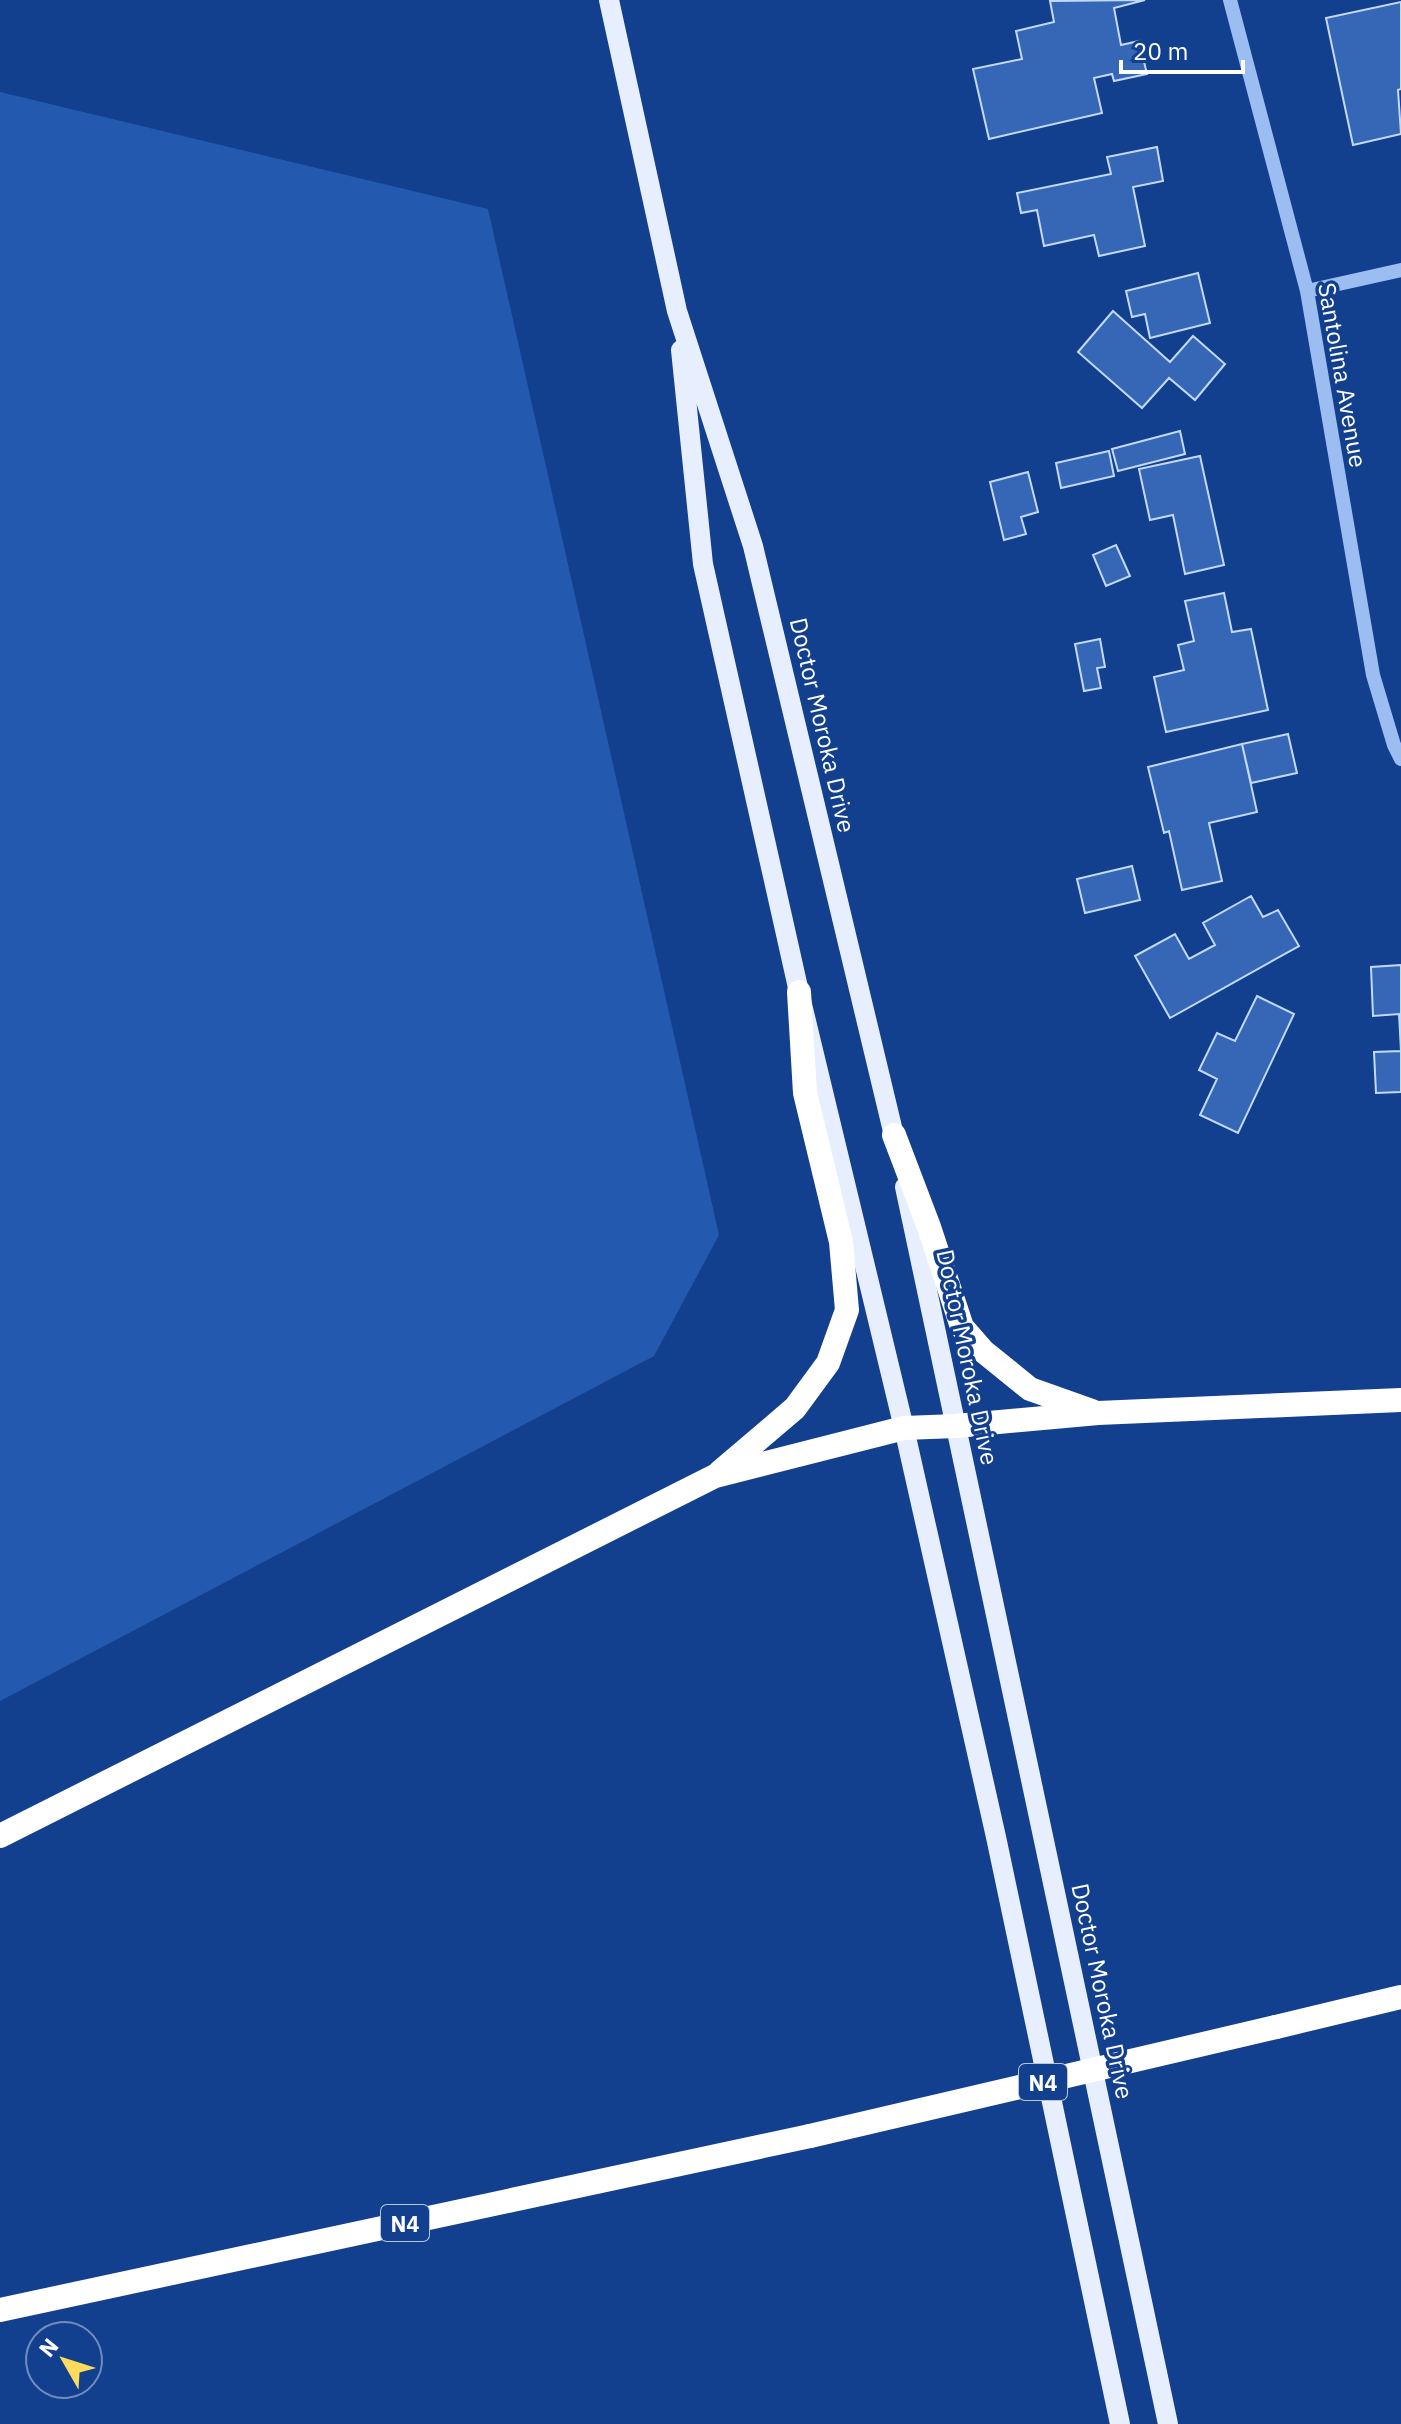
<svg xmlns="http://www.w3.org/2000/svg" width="1401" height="2424" font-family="'IBM Plex Sans',sans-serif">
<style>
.green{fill:#2359ae}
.building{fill:#3567b6;stroke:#c3d9fd;stroke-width:2}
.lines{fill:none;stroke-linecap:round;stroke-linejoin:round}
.minor{stroke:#9cbdf2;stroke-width:14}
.major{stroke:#e7efff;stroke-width:20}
.highway{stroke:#fff;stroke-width:24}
.highway-bridge{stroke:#fff;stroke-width:24}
.labels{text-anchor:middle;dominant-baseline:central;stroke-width:7;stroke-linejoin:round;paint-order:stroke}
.shield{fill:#12408f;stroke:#b8c6dd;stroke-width:2}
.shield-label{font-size:22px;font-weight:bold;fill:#fff}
.street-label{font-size:24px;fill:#fff;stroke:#12408f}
</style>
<rect width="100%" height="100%" fill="#12408f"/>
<!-- green -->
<path class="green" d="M0 92 488 209 719 1235 654 1356 0 1701Z"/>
<!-- building -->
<path class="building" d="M1145 0 1114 8 1121 45 1139 41 1147 74 1114 81 1112 74 1094 78 1102 113 989 139 973 69 1022 59 1016 31 1054 22 1050 1Z
M1401 2V89L1398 90 1401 134 1353 145 1326 18Z
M1157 147 1163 181 1133 187 1145 246 1099 256 1094 235 1044 246 1037 210 1021 213 1017 193 1111 174 1107 157Z
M1198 273 1210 323 1150 338 1145 314 1132 317 1126 291Z
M1113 311 1170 362 1193 336 1225 364 1195 400 1169 378 1142 408 1078 352Z
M1180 431 1185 454 1118 471 1112 449Z
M1109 451 1114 476 1061 488 1056 463Z
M1200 456 1224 565 1185 574 1173 515 1150 520 1139 469Z
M1028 472 1038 512 1021 517 1026 534 1004 540 990 482Z
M1116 545 1130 576 1106 586 1093 555Z
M1224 593 1232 632 1251 629 1268 710 1166 732 1154 677 1184 670 1178 645 1194 641 1185 601Z
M1100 639 1105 667 1097 668 1101 688 1084 691 1075 644Z
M1288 734 1297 773 1251 783 1242 744Z
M1242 744 1257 812 1209 823 1222 881 1182 890 1169 831 1164 833 1148 767Z
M1132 866 1140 900 1085 913 1077 879Z
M1251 896 1263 917 1278 910 1299 946 1170 1018 1135 956 1175 934 1189 959 1215 945 1203 923Z
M1401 965V1092L1376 1093 1374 1052 1401 1051 1399 1014 1373 1016 1371 967Z
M1257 996 1294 1014 1238 1133 1200 1115 1217 1079 1199 1070 1217 1033 1235 1041Z"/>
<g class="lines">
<!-- minor -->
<path class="minor" d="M1230 0 1307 291 1373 675 1394 745 1401 759
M1307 291 1401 270"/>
<!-- major -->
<path class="major" d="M609 0 677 311 753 546 897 1148
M681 350 703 564 799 992 904 1428 996 1837 1120 2424
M905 1187 1168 2424"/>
<!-- highway -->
<path class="highway" d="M894 1135 929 1227 962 1327 983 1351 1030 1389 1092 1411
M720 1472 795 1408 828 1363 847 1310 841 1242 805 1093 799 992
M0 1836 715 1476 904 1428 956 1426 1098 1413 1401 1400
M1276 2027 1401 1997
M0 2310 810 2136"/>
<!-- highway-bridge -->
<path class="highway-bridge" d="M810 2136 1276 2027"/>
</g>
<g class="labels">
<!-- shield labels -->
<g class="shield">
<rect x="1019" y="2064" width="48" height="36" rx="6"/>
<rect x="381" y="2205" width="48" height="36" rx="6"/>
</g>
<g class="shield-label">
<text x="1043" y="2082">N4</text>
<text x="405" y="2223">N4</text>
</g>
<!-- street labels -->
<g class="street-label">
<text transform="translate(1343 375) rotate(80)">Santolina Avenue</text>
<text transform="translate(823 725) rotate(77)">Doctor Moroka Drive</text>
<text transform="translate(968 1357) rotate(78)">Doctor Moroka Drive</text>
<text transform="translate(1103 1991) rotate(78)">Doctor Moroka Drive</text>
</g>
</g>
<!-- north arrow -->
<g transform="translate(64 2360) rotate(309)"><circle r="38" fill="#12408f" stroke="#718cbc" stroke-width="2"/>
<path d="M0-6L14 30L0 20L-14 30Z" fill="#ffdb5d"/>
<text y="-12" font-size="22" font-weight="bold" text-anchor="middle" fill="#ffffff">N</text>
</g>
<!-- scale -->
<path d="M1121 60v12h122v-12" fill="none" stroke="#ffffff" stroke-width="4"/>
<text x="1133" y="60" font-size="24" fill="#ffffff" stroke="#12408f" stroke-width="6" paint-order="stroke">20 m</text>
</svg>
